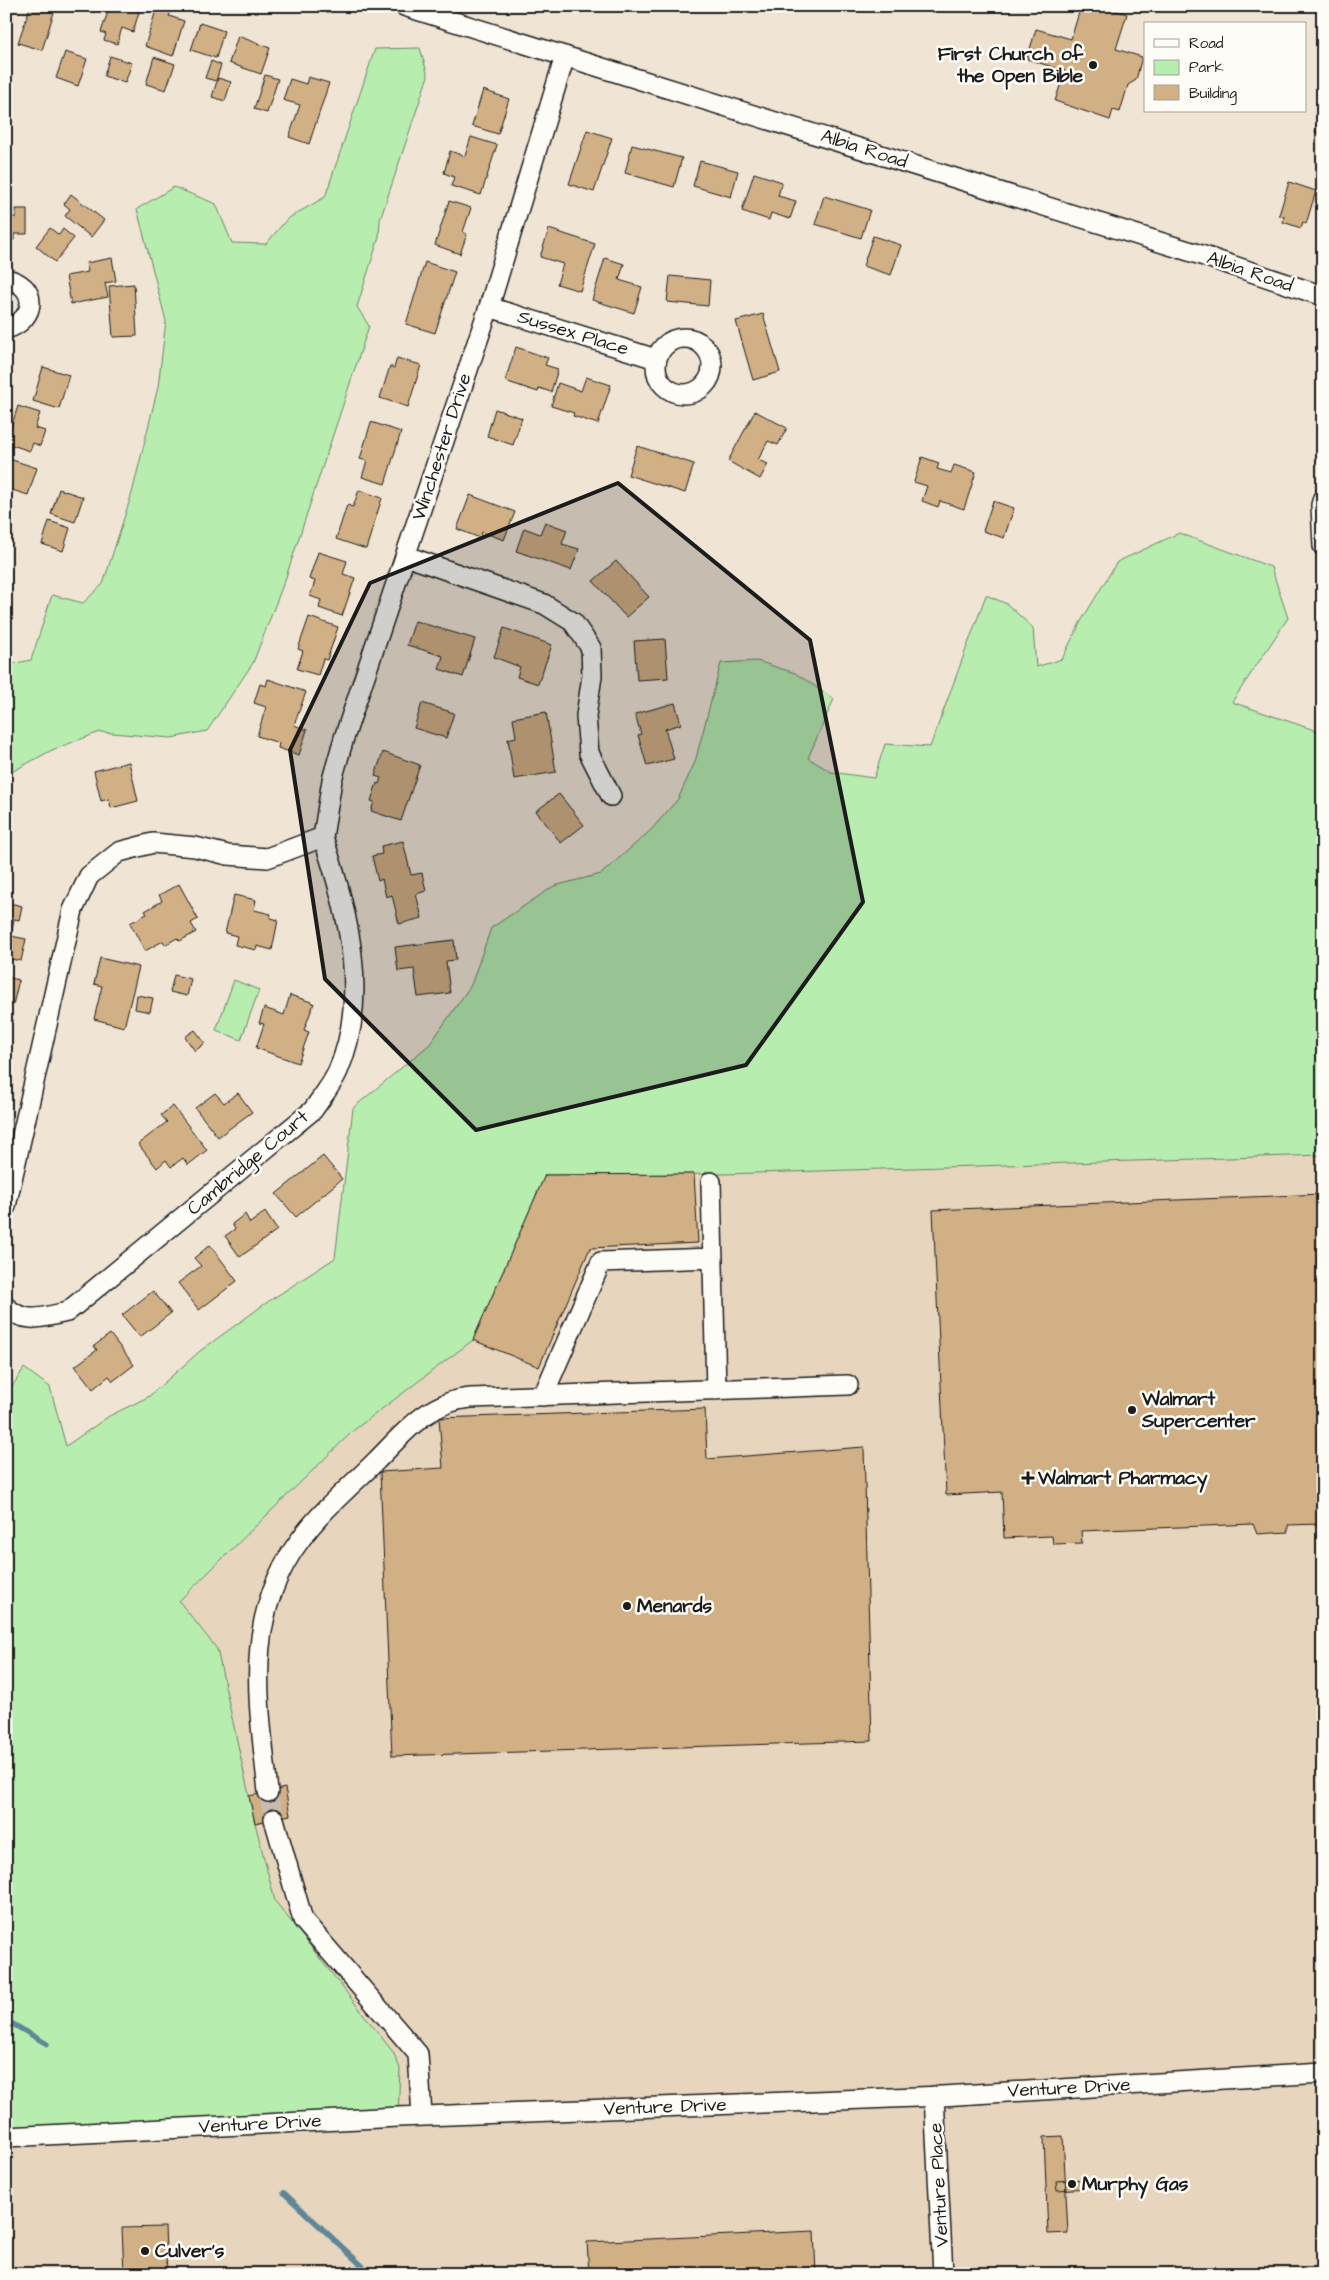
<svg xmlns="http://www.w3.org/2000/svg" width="1329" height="2280" font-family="'Architects Daughter',sans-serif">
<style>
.built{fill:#e7d5bd}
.green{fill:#b7edaf;stroke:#6a8466}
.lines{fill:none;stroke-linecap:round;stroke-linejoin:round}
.stream{stroke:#5e8798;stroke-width:5.5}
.building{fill:#d2b085;stroke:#1c1c1c}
.minor-tunnel{stroke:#c6bdb0;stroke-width:19;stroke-dasharray:19 9;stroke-linecap:butt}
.minor-casing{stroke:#1c1c1c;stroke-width:22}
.minor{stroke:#fdfcf7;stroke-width:19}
.marked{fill:#1c1c1c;fill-opacity:0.2;stroke:#1c1c1c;stroke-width:4;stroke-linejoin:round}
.poi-dot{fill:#1c1c1c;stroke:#fdfcf7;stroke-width:2}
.labels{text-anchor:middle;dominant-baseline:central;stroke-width:5;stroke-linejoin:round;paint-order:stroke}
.poi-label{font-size:19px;font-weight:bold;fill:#1c1c1c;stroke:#fdfcf7;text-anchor:start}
.street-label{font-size:19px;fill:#1c1c1c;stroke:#fdfcf7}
</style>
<rect width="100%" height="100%" fill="#f0e5d5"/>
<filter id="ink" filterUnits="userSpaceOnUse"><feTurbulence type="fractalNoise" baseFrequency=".02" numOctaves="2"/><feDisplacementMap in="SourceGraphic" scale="10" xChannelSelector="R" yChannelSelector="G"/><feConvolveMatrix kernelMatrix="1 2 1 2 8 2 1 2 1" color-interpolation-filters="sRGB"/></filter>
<g filter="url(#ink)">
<!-- built -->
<path class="built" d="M1323 1155V2274H6V2137L393 2052 275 1901 255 1823 217 1649 179 1601 354 1430 473 1340 545 1175 724 1174Z"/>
<!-- green -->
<path class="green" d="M420 48 428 76 380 220 379 237 357 307 369 326 286 577 253 663 207 731 171 738 100 732 52 750 6 775V665L31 660 52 595 83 603 103 584 132 493 158 387 166 321 137 209 174 187 216 204 232 243 266 244 287 219 325 197 375 49Z
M1179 533 1271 567 1288 618 1232 702 1323 733V1155L724 1174 545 1175 473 1340 354 1430 179 1601 217 1649 255 1823 275 1901 393 2052 400 2068 398 2117 6 2137V1396L24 1368 50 1387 66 1446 109 1416 148 1397 200 1351 266 1303 335 1258 353 1108 430 1044 471 985 491 928 554 886 601 874 651 830 678 799 695 762 721 663 757 661 795 673 834 699 808 758 831 772 874 778 885 744 930 747 986 595 1007 604 1033 628 1036 667 1062 659 1080 623 1117 562Z
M234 980 259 990 241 1040 216 1030Z"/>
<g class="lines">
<!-- stream -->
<path class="stream" d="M6 2020 47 2044
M284 2193 371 2274"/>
</g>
<!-- building -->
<path class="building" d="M41 6H56L42 50 18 43 30 7 40 10Z
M75 6H96L94 12Z
M110 6H125L139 12 133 32 122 28 117 44 104 40 106 34 101 32Z
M1081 6H1101L1127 14 1116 49 1142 57 1136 80 1128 85 1120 112 1113 110 1110 120 1055 101 1065 71 1027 59 1036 29 1071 39Z
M157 7 171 12 169 16 184 21 173 56 145 46Z
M200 23 224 31 216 58 191 50Z
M238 36 270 48 261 74 229 63Z
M65 52 87 59 78 86 56 78Z
M110 56 132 63 125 83 104 76Z
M154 57 175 64 166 90 146 84Z
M211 61 221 65 216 81 205 78Z
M265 75 278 79 267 113 254 109Z
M308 77 329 83 309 144 289 137 300 105 283 100 290 79 306 84Z
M218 78 231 82 225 101 212 97Z
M483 90 509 99 498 134 472 126Z
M1322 110H1323V134L1315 132Z
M587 130 612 138 594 192 569 184Z
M471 137 497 145 481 195 451 186 454 177 444 173 450 151 465 156Z
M632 145 682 158 674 187 625 173Z
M700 161 738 171 731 197 693 186Z
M754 173 782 182 778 196 796 201 790 219 771 213 769 220 742 211Z
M1289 182 1316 191 1306 224 1303 222 1301 228 1283 222 1284 216 1279 215Z
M71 194 104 220 91 237 65 216 70 209 64 204Z
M824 196 870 210 861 238 815 224Z
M449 201 471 208 463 232 467 234 460 254 435 245Z
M16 209H27V234H14V240H6V217H16Z
M50 228 59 235 63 229 74 238 55 262 36 246Z
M549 229 595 244 580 291 557 284 563 264 540 257Z
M873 236 901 245 891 275 863 266Z
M112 258 116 281 105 283 108 297 71 304 66 276 88 272 86 263Z
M605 258 624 264 619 280 642 287 634 313 592 300Z
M425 262 455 272 435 333 406 324Z
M670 276 710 280 708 306 667 302Z
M134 284 137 336 113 337 109 286Z
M763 314 780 372 753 380 736 321Z
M516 347 548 358 545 365 558 369 551 392 539 388 538 392 505 381Z
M397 358 421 365 408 407 380 398 390 366 394 368Z
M43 367 69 375 59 409 33 401Z
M586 377 611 385 598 424 573 416 574 413 551 406 558 383 581 391Z
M18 406 40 413 35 428 45 431 40 446 33 443 30 451 6 443Z
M495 409 522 418 513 445 487 436Z
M755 411 787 428 778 445 768 441 758 460 768 464 760 479 728 461Z
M371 422 401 432 385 484 362 477 367 461 360 459Z
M637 446 694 464 685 493 628 475Z
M922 457 939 463 937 469 951 473 954 465 976 472 964 509 940 501 938 507 922 501 927 486 914 482Z
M6 458 37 468 28 495 6 488Z
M59 489 83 497 75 522 51 514Z
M359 490 382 498 366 549 336 539 347 505 353 507Z
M470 495 515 512 504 540 482 532 480 538 457 529Z
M993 501 1014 508 1004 538 983 531Z
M49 521 70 528 63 551 42 544Z
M545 522 567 530 562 544 579 549 571 570 516 551 524 528 540 534Z
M318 552 347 561 343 574 355 578 342 616 319 608 321 600 310 596 315 581 309 579Z
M616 561 649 597 626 617 593 581Z
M309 617 338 627 327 660 323 659 318 675 297 669 303 651 298 649Z
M415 621 475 639 463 677 439 669 443 656 407 645Z
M504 628 552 645 538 684 517 677 520 667 494 657Z
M665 639 668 678 637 680 634 641Z
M268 679 306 692 294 725 307 730 299 755 278 748 279 743 257 736 266 707 254 703 260 684 266 686Z
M422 703 454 713 446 738 414 728Z
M675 703 681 724 665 729 674 759 647 766 638 735 641 734 635 714Z
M546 712 556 772 514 779 508 739 516 737 513 718Z
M383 752 420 765 401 821 371 811 374 802 371 801 377 783 379 784 381 778 375 776Z
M129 762 138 801 111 808 109 799 101 801 94 771Z
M559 794 584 825 561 843 536 811Z
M403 841 411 875 422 873 426 891 416 894 422 918 399 924 392 895 386 897 382 879 378 881 372 856 382 854 381 846Z
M179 884 198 919 191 923 196 932 180 941 177 938 165 945 163 941 145 951 130 923 147 914 145 911 162 901 159 895Z
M234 895 256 900 254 910 271 914 270 918 278 920 272 950 257 946 256 950 235 945 237 936 225 933Z
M6 902 22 906 19 920 14 919 11 936 26 939 21 961 6 958Z
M454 940 456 960 446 961 450 993 418 997 414 969 398 971 395 947Z
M100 958 139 967 124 1027 94 1019 102 986 94 984Z
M174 975 191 979 187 996 170 992Z
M6 977 19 980 13 1005 6 1003Z
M137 995 153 998 150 1012 135 1009Z
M290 995 314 1003 304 1030 309 1032 298 1063 256 1048 264 1024 259 1023 264 1008 284 1015Z
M195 1030 205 1043 195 1051 185 1037Z
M215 1093 224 1103 238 1093 252 1112 218 1137 195 1108Z
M173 1106 207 1150 188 1165 183 1158 171 1167 166 1160 157 1168 138 1144 167 1122 161 1115Z
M323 1156 342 1179 296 1217 276 1194Z
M694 1174 698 1243 590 1248 539 1367 473 1340 545 1175Z
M1323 1194V1483H1318L1320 1524 1288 1525V1532L1257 1534 1253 1524 1081 1531 1082 1543 1053 1544 1052 1536 1004 1538 1002 1492 946 1495 933 1210Z
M265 1212 277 1230 240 1257 225 1236 235 1229 232 1224 245 1214 250 1223Z
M210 1245 237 1281 199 1310 178 1283 201 1266 194 1258Z
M153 1291 171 1313 140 1337 122 1315Z
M110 1334 134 1365 113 1381 109 1376 93 1389 75 1366 97 1350 94 1346Z
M705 1409 707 1459 864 1447 872 1741 392 1756 380 1472 443 1468 439 1418Z
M285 1788 290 1815 255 1823 249 1796Z
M1063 2136 1068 2233 1048 2234 1044 2137Z
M1086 2179 1087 2188 1057 2190 1056 2181Z
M165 2227 167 2274H124L122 2228Z
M814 2231 816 2274H589L587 2242Z"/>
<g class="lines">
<!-- minor-tunnel -->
<path class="minor-tunnel" d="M268 1792 274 1819"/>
<defs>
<path id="minor" d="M404 6 1195 253 1323 296
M6 279C39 285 37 320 6 329
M489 307 656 359
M656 366a28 28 0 1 1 56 0a28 28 0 1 1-56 0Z
M1323 498 1321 505 1323 546
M406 556 544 604 573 622 591 648 592 676 586 716 589 753 611 796
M323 837 332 780 344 738 489 307 565 56
M711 1182 716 1390
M6 1206 73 910 89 876 119 852 153 843 195 847 228 855 267 858 323 837C348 911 370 997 338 1071 332 1085 321 1098 313 1110L67 1312C43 1317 26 1325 6 1307
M543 1396 601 1262 713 1258
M268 1792C259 1703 242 1618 300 1540 321 1511 350 1487 376 1461 404 1433 429 1401 471 1398L848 1385
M274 1819 303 1920 418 2054 422 2116
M934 2096 943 2274
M6 2137 398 2117 942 2096 1323 2073"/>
</defs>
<!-- minor casing -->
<use href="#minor" class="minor-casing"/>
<!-- minor -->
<use href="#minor" class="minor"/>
</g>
</g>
<!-- marked area -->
<path class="marked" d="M618 483 810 640 863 902 746 1065 476 1130 325 979 290 750 370 583Z"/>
<!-- markers -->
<g class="poi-dot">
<circle cx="1093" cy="65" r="5"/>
<circle cx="1132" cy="1410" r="5"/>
<path d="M1025.5 1470.5h5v5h5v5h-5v5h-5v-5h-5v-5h5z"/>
<circle cx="627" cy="1606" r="5"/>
<circle cx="1072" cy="2184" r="5"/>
<circle cx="145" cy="2251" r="5"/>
</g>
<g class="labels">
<!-- poi labels -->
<g class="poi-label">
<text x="1083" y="54" text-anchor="end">First Church of<tspan x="1083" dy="22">the Open Bible</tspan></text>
<text x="1142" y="1399">Walmart<tspan x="1142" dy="22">Supercenter</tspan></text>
<text x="1038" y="1478">Walmart Pharmacy</text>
<text x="637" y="1606">Menards</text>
<text x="1082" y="2184">Murphy Gas</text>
<text x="155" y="2251">Culver's</text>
</g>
<!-- street labels -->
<g class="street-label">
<text transform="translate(864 149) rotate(18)">Albia Road</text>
<text transform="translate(1250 272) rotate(19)">Albia Road</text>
<text transform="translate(573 333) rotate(17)">Sussex Place</text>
<text transform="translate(442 447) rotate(-72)">Winchester Drive</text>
<text transform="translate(248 1163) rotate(-40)">Cambridge Court</text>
<text transform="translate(1069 2088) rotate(-3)">Venture Drive</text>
<text transform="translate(665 2107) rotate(-2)">Venture Drive</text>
<text transform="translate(260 2124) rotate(-3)">Venture Drive</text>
<text transform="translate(939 2185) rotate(-93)">Venture Place</text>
</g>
</g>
<!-- margin -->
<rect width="1329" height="2280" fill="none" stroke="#fdfcf7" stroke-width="25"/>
<rect x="12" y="12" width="1304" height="2255" fill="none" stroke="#1c1c1c" stroke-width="2" filter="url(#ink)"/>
<!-- legend -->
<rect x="1144" y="22" width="162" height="90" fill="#fdfcf7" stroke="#a3a29f"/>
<rect x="1154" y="39" width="25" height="8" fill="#fdfcf7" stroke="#a3a29f"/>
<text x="1189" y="48" font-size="15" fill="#1c1c1c">Road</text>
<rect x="1154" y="60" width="25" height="15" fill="#b7edaf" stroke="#a3a29f"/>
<text x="1189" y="72" font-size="15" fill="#1c1c1c">Park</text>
<rect x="1154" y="85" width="25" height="15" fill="#d2b085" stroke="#a3a29f"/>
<text x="1189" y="98" font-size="15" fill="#1c1c1c">Building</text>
</svg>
